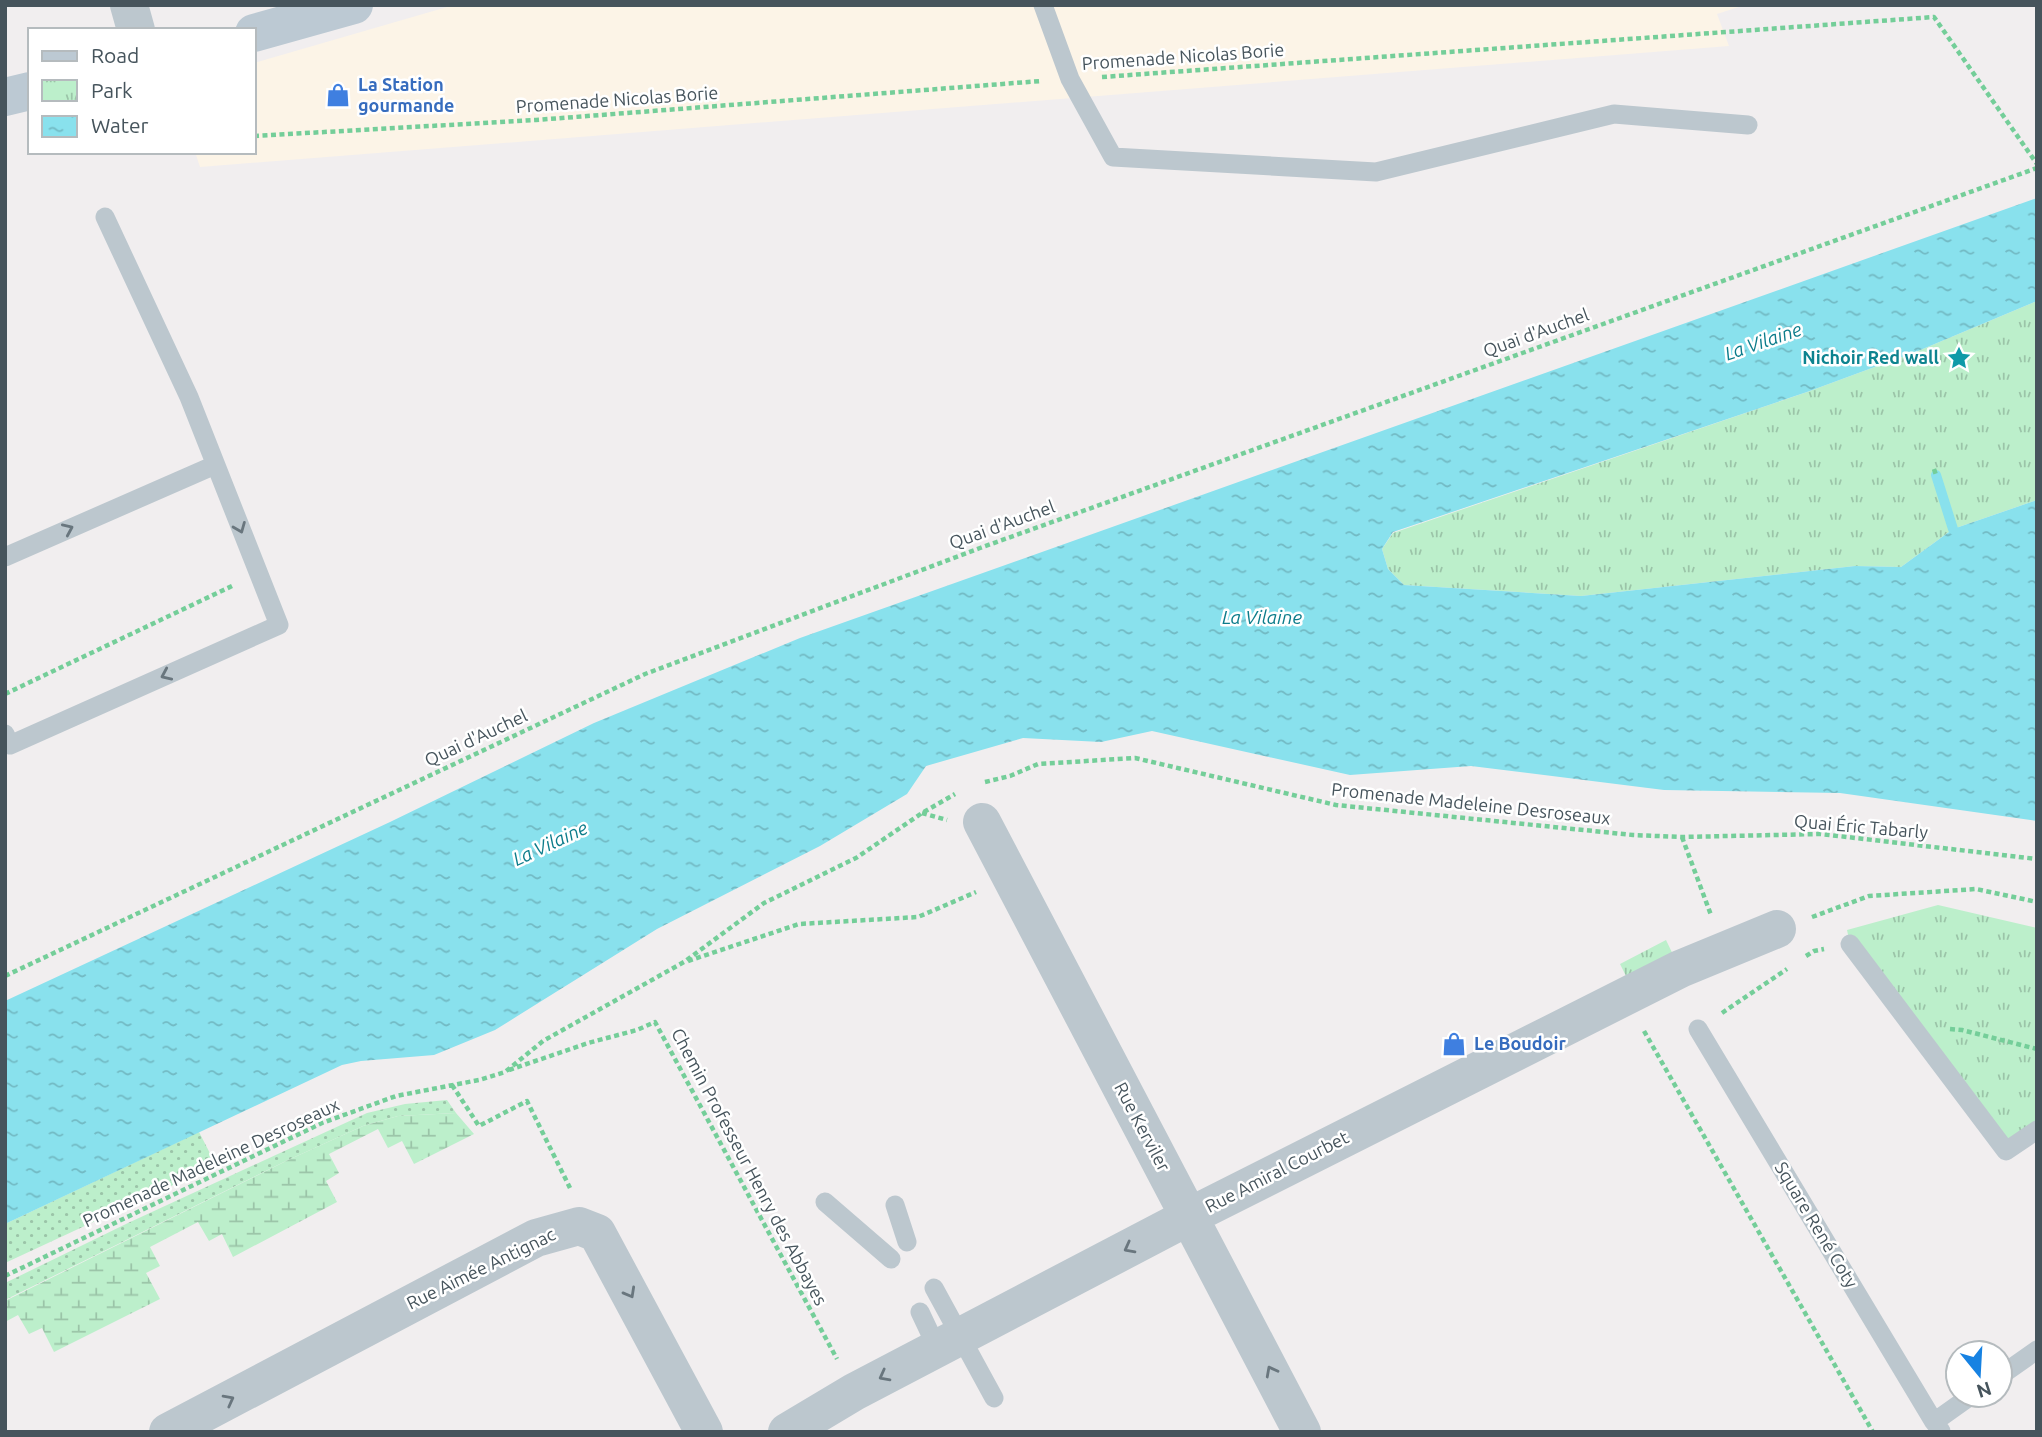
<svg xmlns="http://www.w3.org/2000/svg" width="2042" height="1437" font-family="Ubuntu,sans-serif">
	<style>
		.commercial { fill: #fcf4e7 }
		.grass { fill: url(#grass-dots) }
		.wetland { fill: url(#wetland-marsh) }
		.park { fill: url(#park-tufts) }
		.water { fill: url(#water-ripples) }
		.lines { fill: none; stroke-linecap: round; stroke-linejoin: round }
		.stream { stroke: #89e1ed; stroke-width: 10 }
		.path { stroke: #74ce99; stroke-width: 4.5; stroke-dasharray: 5 3.5; stroke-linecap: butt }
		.lane { stroke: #bcc7ce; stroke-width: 19 }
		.street { stroke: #bcc7ce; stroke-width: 38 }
		.secondary { stroke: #bcc9d3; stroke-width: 38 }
		.oneway { stroke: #69767e }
		.labels { text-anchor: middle; stroke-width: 5; stroke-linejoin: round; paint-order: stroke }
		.street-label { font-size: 18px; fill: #46545c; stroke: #fff }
		.shop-label { font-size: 18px; font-weight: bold; fill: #366cbe; stroke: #fff; text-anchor: start }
		.culture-label { font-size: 18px; font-weight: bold; fill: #0d838f; stroke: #fff; text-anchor: end }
		.water-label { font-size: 19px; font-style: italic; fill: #0c7c8b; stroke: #fff }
	</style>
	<defs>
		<pattern id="grass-dots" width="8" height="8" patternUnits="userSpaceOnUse" patternTransform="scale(1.75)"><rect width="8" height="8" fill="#bcefcb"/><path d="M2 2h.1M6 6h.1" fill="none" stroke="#9bc4a8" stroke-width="1.8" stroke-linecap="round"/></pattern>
		<pattern id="wetland-marsh" width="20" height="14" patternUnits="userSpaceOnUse" patternTransform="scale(1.75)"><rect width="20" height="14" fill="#bcefcb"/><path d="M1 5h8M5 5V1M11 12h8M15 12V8" fill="none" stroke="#9bc4a8"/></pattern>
		<pattern id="park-tufts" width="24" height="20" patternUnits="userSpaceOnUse" patternTransform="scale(1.75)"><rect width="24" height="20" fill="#bcefcb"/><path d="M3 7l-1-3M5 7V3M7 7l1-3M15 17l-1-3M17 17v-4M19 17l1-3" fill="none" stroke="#9bc4a8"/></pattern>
		<pattern id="water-ripples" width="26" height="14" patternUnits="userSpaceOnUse" patternTransform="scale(1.75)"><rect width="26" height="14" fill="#89e1ed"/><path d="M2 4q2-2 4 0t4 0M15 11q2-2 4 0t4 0" fill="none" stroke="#72b9c3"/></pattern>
	</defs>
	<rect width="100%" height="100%" fill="#f1eeef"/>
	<path class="commercial" d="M454,5H1745L1717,14L1729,46L200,167L195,152H254V63Z"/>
	<path class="grass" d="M447,1100L456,1113L398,1116L363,1126L286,1161L5,1300V1283L128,1223L367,1113L405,1104Z
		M199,1132L216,1165L5,1263V1224Z"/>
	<path class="wetland" d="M456,1113L474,1134L414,1164L402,1141L388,1148L378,1129L329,1154L339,1173L326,1181L337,1202L233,1257L222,1234L209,1241L198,1222L150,1247L160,1266L146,1273L160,1299L54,1352L42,1328L29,1334L18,1315L5,1322V1301L286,1161L363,1126L398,1116Z"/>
	<path class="park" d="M2037,301V500L1953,529L1901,567L1855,566L1581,596L1404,585L1388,569L1382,549L1393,533L1807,392L1918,351Z
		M1938,905L2037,928V1130L2006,1151L1850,944L1847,930Z
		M1666,940L1680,969L1634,992L1620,964Z"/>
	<path class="water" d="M2037,198V301L1918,351L1807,392L1393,532L1382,549L1388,569L1404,585L1581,596L1855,566L1901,567L1953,529L2037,500V821L1840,793L1664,790L1471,766L1350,775L1152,731L1101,742L1023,738L926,766L907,794L820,846L657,929L495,1030L434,1055L361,1061L342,1065L5,1224V1001L390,822L594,723L800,638Z"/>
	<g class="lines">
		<path class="stream" d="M1936,475L1953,529"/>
		<path class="path" d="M1102,77L1934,17L2037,164
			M254,136L536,120L1041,81
			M1934,469L1936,475
			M5,694L232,586
			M985,782L1010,776L1038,764L1135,758L1336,805L1633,835L1682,837L1821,834L2037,859
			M922,813L947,820
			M1682,837L1711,915
			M1812,917L1869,896L1976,889L2037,902
			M1806,956L1814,951L1824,949
			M688,961L799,924L918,917L976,892
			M5,976L645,674L980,548L2037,168
			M1722,1013L1787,969
			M1950,1029L1962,1030L2037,1049
			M1644,1031L1873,1432
			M509,1070L588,1043L637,1030L655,1022L837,1359
			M452,1085L479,1126L527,1101L570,1188
			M5,1276L322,1123L396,1096L479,1080L505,1072L543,1041L684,962L764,903L856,858L922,813L955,794"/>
		<path class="lane" d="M1043,5L1070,79L1113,157L1376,172L1614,114L1748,125
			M5,557L215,465
			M5,734L10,745L279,625L189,397L105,217
			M1850,944L2006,1151L2037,1130
			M1698,1029L1934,1422
			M825,1202L891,1259
			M895,1205L907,1242
			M934,1288L994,1398
			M920,1312L937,1348
			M2000,1376L2037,1350
			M1941,1431L1934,1422L1972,1395"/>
		<path class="street" d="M129,5L136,30
			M982,822L1302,1432
			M168,1432L536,1238L579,1226L597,1233L704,1432
			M787,1432L854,1392L1190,1216L1680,969L1777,929"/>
		<path class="secondary" d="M254,33L354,5
			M5,97L30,91"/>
	</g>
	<defs><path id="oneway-chevron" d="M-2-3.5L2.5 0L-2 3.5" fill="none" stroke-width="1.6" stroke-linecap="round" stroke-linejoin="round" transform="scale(1.75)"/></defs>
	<g class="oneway">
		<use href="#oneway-chevron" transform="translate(240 528) rotate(68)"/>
		<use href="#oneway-chevron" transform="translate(68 529) rotate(-24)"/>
		<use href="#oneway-chevron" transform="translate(166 675) rotate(156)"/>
		<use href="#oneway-chevron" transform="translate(1129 1248) rotate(152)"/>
		<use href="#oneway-chevron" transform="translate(630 1293) rotate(61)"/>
		<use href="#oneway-chevron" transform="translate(1271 1371) rotate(-118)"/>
		<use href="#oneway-chevron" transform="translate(884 1376) rotate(152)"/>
		<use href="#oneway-chevron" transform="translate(229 1400) rotate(-28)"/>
	</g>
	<defs>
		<g id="shop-bare" transform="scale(1.89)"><path d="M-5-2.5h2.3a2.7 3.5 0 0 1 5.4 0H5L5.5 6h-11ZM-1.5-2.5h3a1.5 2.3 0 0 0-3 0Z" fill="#3f7fe0" stroke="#fff" stroke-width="2.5" paint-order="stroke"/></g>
		<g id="sight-bare" transform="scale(1.89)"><path d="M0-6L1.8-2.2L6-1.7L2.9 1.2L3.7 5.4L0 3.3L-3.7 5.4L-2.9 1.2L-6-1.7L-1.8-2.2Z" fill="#0f9aa8" stroke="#fff" stroke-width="2.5" paint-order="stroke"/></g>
	</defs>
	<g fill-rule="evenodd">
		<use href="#shop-bare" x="338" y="95"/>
		<use href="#sight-bare" x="1959" y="358"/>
		<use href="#shop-bare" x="1454" y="1044"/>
	</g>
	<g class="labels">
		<g class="street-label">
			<text transform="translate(1183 57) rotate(-4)" y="6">Promenade Nicolas Borie</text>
			<text transform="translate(617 100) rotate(-4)" y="6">Promenade Nicolas Borie</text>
			<text transform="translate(1536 333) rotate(-20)" y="6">Quai d'Auchel</text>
			<text transform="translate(1002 525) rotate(-20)" y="6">Quai d'Auchel</text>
			<text transform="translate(476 738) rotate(-25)" y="6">Quai d'Auchel</text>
			<text transform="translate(1471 804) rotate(6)" y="6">Promenade Madeleine Desroseaux</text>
			<text transform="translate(1861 827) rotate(5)" y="6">Quai Éric Tabarly</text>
			<text transform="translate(1142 1127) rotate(62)" y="6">Rue Kerviler</text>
			<text transform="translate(211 1163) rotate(-25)" y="6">Promenade Madeleine Desroseaux</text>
			<text transform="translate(749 1167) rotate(62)" y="6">Chemin Professeur Henry des Abbayes</text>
			<text transform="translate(1277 1172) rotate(-27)" y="6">Rue Amiral Courbet</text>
			<text transform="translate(1816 1225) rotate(59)" y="6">Square René Coty</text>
			<text transform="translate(481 1269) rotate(-26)" y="6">Rue Aimée Antignac</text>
		</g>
		<g class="shop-label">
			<text x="358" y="91">La Station<tspan x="358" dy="21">gourmande</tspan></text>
			<text x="1474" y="1050">Le Boudoir</text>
		</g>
		<g class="culture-label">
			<text x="1939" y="364">Nichoir Red wall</text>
		</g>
		<g class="water-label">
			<text transform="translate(1763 341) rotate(-19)" y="7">La Vilaine</text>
			<text x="1262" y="624">La Vilaine</text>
			<text transform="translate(550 843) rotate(-25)" y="7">La Vilaine</text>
		</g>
	</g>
	<rect width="2042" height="1437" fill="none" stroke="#46545c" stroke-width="14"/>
	<rect x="28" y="28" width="228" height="126" fill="#ffffff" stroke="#b5bbbe" stroke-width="2"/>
	<rect x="42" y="51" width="35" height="10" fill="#bcc9d3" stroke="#b5bbbe" stroke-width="2"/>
	<text x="91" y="63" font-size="21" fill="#46545c">Road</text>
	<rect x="42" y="80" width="35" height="21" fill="url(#park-tufts)" stroke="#b5bbbe" stroke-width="2"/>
	<text x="91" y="98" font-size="21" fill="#46545c">Park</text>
	<rect x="42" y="116" width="35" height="21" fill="url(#water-ripples)" stroke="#b5bbbe" stroke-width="2"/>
	<text x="91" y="133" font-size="21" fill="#46545c">Water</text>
	<g transform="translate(1979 1374) rotate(162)"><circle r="33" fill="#ffffff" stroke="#b5bbbe" stroke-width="2"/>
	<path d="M0-5L12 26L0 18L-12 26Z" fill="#1782e2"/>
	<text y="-10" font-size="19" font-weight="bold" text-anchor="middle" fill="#46545c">N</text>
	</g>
</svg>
